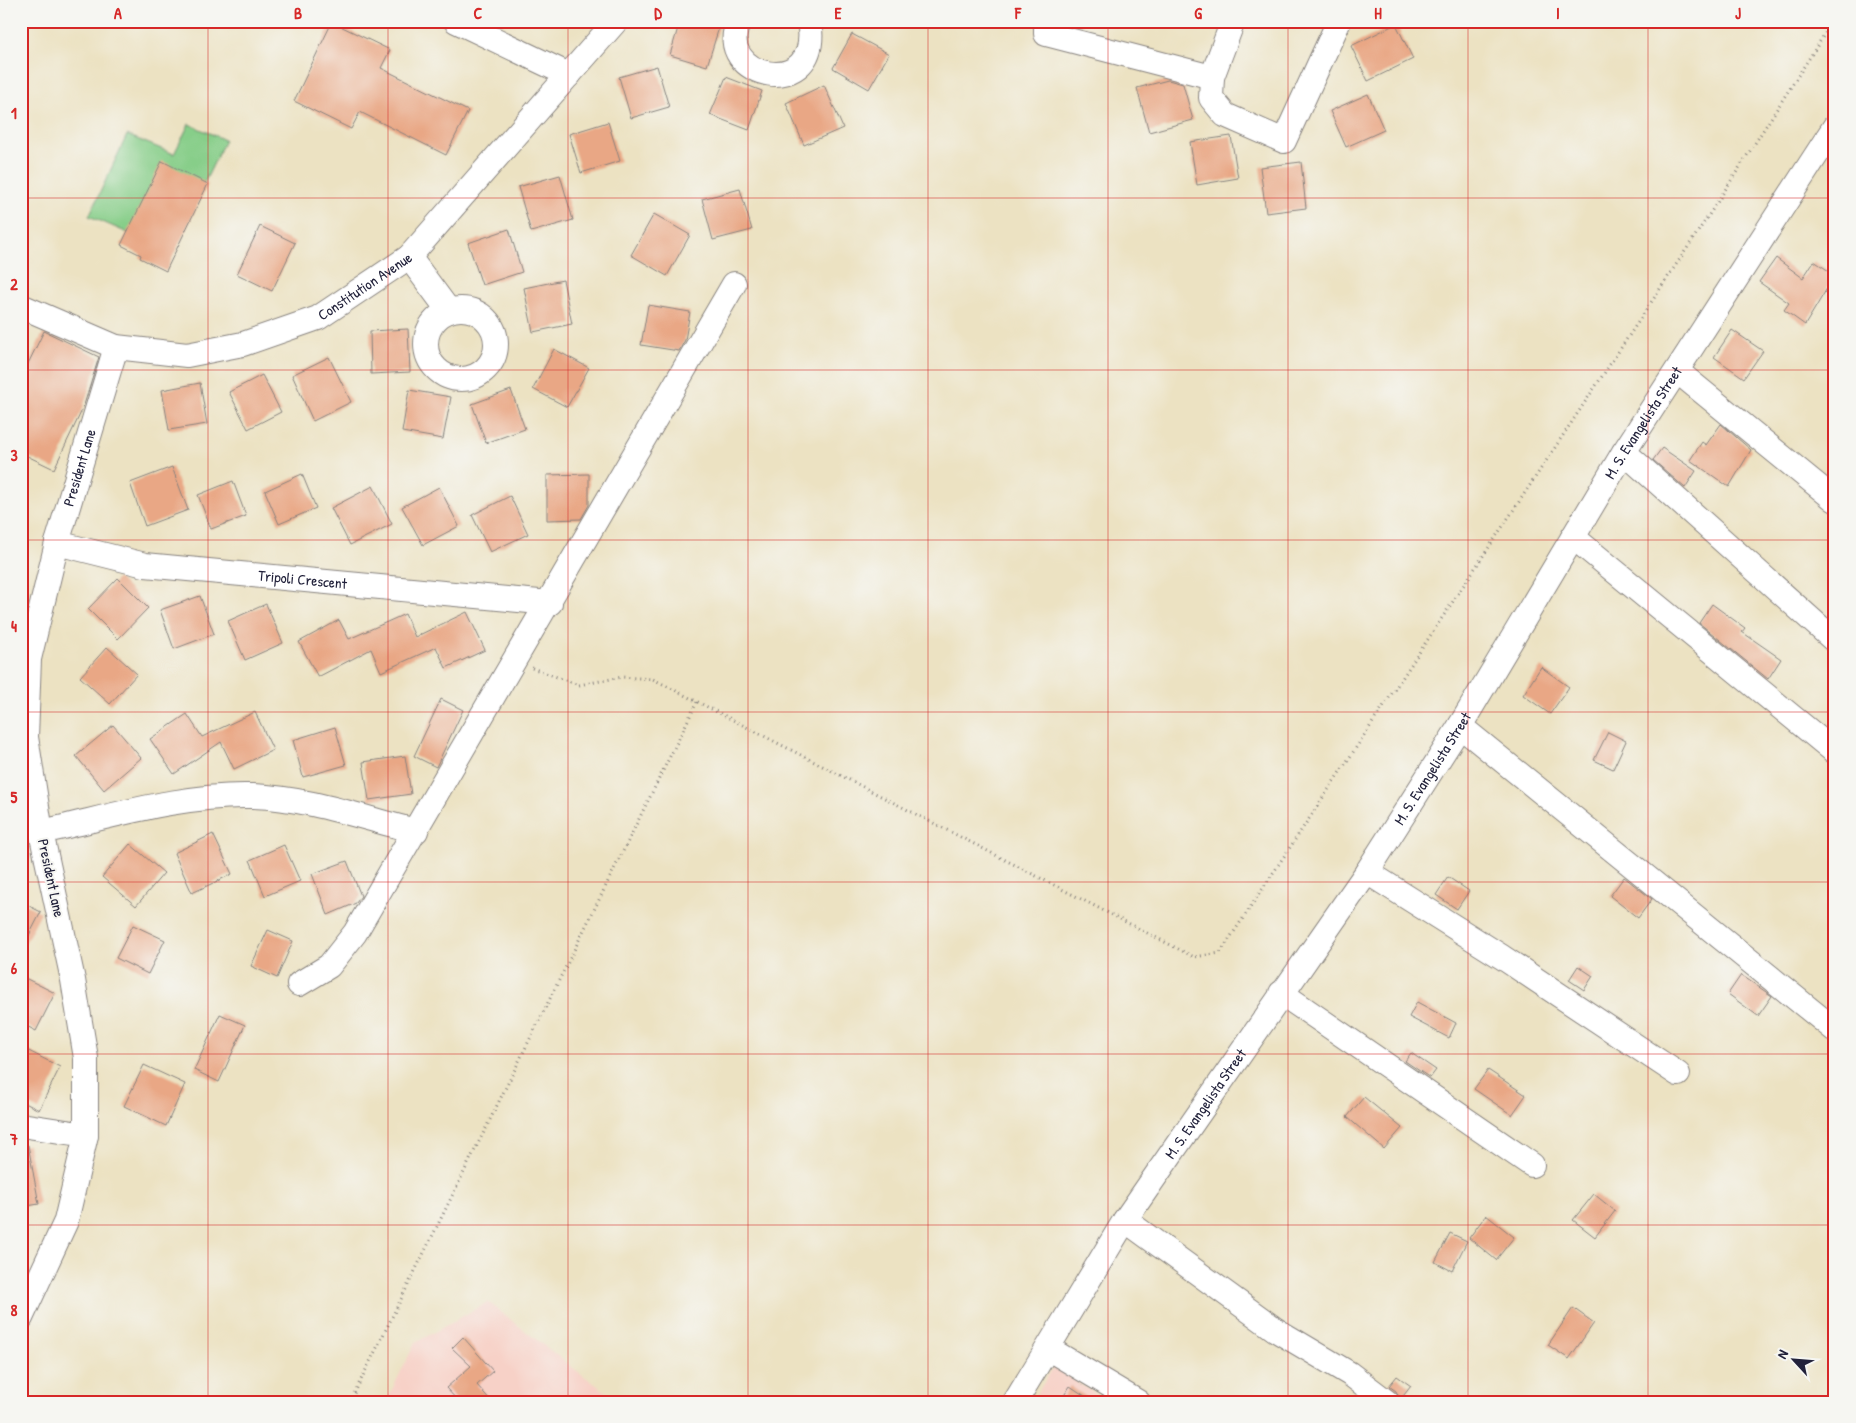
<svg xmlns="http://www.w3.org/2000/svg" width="1856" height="1423" font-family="'Patrick Hand',sans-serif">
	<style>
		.built { fill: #f7d1c7 }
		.green { fill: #87ce89; stroke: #547862 }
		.building { fill: #e9a785 }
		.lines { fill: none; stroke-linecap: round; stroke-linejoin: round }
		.minor-casing { stroke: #87827e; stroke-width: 26 }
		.path { stroke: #87827e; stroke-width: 3; stroke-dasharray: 1 4; stroke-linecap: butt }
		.minor { stroke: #fff; stroke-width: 24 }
		.grid { fill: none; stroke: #d62828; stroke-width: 1; stroke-opacity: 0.55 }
		.labels { text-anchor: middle; stroke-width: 4; stroke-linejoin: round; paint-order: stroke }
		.street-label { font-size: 15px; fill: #22223b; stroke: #f6f6f2 }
		.neatline { fill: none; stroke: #d62828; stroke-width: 2 }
		.grid-label { font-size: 16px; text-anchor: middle; font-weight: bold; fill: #d62828 }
	</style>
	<rect width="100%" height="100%" fill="#f6f6f2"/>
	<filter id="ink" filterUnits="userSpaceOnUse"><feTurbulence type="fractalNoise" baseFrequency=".02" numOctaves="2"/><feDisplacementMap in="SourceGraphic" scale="10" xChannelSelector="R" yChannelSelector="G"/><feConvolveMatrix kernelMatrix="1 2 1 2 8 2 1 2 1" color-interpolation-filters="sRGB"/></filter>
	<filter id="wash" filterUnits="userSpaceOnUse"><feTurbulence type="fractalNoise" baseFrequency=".0096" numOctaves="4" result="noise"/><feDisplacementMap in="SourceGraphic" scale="20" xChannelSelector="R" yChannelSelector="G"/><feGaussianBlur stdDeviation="1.12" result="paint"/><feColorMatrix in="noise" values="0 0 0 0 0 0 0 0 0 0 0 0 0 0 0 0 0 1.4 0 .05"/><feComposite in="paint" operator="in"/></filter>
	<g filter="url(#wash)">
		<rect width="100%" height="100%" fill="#ece2c2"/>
		<path class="built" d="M488,1302L573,1368L620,1402H386L415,1343Z
			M1054,1366L1108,1402H1032Z"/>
		<path class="green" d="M189,124L225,140L171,252L89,216L127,135L174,154Z"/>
		<g id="blocks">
			<path class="building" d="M680,21H721L707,66L670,55Z
				M332,22L390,50L381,68L468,111L446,155L360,112L351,129L294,101Z
				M1396,24L1413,59L1368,81L1351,46Z
				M852,34L889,54L869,89L833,68Z
				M657,66L669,107L631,118L619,77Z
				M726,77L762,91L749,130L710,115Z
				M1168,80L1183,84L1193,120L1149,132L1137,88Z
				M824,85L843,128L804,145L786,103Z
				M1368,94L1384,130L1346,147L1330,111Z
				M608,122L620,161L581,173L569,134Z
				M1231,136L1238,178L1197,185L1190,142Z
				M162,161L208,184L166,271L140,258L141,255L121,245Z
				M1301,162L1306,208L1266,213L1260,167Z
				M560,175L573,220L531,232L518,187Z
				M740,189L752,230L713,240L702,199Z
				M654,214L690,235L667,276L631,255Z
				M260,226L295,243L272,291L237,274Z
				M509,229L522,272L482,285L468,243Z
				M1776,258L1803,278L1814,261L1835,275L1805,325L1784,310L1789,303L1759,282Z
				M563,280L572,324L533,332L524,288Z
				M648,305L690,312L685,340L679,351L641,345Z
				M408,329L410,372L371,374L370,331Z
				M1732,330L1763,351L1744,378L1714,357Z
				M44,331L99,357L83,408L54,469L21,453V378Z
				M554,349L589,368L567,407L533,389Z
				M329,357L351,402L313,421L292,375Z
				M262,375L281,412L248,429L229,392Z
				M200,383L207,424L169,430L162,390Z
				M409,390L451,397L443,439L402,432Z
				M511,390L525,429L486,443L472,404Z
				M1721,424L1751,450L1729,487L1690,460L1702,442L1706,445Z
				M1662,448L1696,471L1685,488L1653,460Z
				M172,467L188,510L145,526L130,483Z
				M302,474L316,508L279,524L265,491Z
				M589,474V505L581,519L547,520V475Z
				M233,481L246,516L211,529L198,495Z
				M373,486L392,524L350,545L331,508Z
				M439,487L459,526L423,545L402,507Z
				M510,496L528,534L490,552L472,515Z
				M118,578L148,608L118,639L88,609Z
				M200,596L214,634L174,649L160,610Z
				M266,604L283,643L245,660L228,621Z
				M1712,604L1745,628L1742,632L1781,659L1768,679L1699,623Z
				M467,612L485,650L446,668L436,647L381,672L371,649L318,677L299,642L339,620L349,639L405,614L415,637Z
				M107,647L137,674L110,704L80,677Z
				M1541,667L1569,687L1550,714L1523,695Z
				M441,699L463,710L436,767L414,756Z
				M255,712L273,750L234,769L221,742L174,774L150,739L187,714L202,737Z
				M113,725L141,758L104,790L76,756Z
				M335,727L346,765L303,777L293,740Z
				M1608,732L1626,741L1613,769L1594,760Z
				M405,756L411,794L369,800L363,762Z
				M213,834L232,874L192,893L174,853Z
				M130,844L164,873L136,906L102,877Z
				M284,845L300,881L265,896L250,860Z
				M347,861L361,896L356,903L328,915L312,874Z
				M1448,877L1469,891L1457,909L1436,895Z
				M1624,877L1652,899L1638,918L1610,896Z
				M21,902L41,912L21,951Z
				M133,925L165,940L148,974L116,958Z
				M268,930L293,941L277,978L251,966Z
				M1578,966L1593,976L1584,990L1569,980Z
				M1741,975L1772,996L1758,1016L1728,994Z
				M21,976L55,993L36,1031L21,1023Z
				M1417,1002L1456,1023L1449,1038L1409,1017Z
				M220,1014L245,1025L219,1082L194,1070Z
				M21,1047L60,1067L39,1110L21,1101Z
				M1411,1053L1436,1070L1430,1078L1405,1061Z
				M144,1065L185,1084L166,1126L124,1106Z
				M1488,1070L1526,1095L1512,1115L1474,1089Z
				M1364,1097L1402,1128L1384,1149L1347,1117Z
				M28,1145L39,1204L21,1207V1146Z
				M1594,1194L1615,1211L1595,1237L1573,1220Z
				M1486,1215L1514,1237L1496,1260L1469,1238Z
				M1450,1233L1467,1241L1452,1271L1435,1262Z
				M1573,1308L1594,1323L1569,1359L1548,1345Z
				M463,1337L493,1371L477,1385L492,1402H459L446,1388L471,1366L452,1348Z
				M1397,1376L1411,1386L1400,1400L1396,1391L1389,1386Z
				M1070,1386L1094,1402H1060Z"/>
		</g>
	</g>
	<g filter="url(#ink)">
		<use href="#blocks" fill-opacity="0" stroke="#87827e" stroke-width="1"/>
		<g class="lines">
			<g class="minor-casing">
				<g id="minor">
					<path d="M456,21L569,75"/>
					<path d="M739,21C711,78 824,104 809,21"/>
					<path d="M1046,21V34L1212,77"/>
					<path d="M1233,21L1212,77L1211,98L1225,115L1284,141L1339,21"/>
					<path d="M409,257L449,311"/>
					<path id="s1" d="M21,306L116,347L187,355L243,344L318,318L409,257L616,21"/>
					<circle cx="461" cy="344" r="35"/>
					<path d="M1677,371L1835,500"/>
					<path d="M1624,452L1835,641"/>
					<path d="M1573,537L1835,752"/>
					<path id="s2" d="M57,543L145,565L550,603"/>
					<path d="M1460,726L1835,1030"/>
					<path d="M41,832C110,817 181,794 253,796C308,798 363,818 416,831"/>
					<path d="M1367,872L1502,957L1678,1074"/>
					<path d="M299,984L329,966L355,933L734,284"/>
					<path d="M1281,993L1532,1165"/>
					<path d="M21,1125L86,1135"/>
					<path d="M1125,1220L1276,1330L1350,1374L1387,1402"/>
					<path id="s3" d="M21,1318L66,1221L86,1135V1058L73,980L41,832L26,737L29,659L57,543L116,347"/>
					<path d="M1049,1349L1138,1402"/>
					<path id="s4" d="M1015,1402L1125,1220L1367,872L1460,726L1624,452L1835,126"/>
				</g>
			</g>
			<path class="path" d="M532,668L579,685L622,677L653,679L1194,957L1220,953L1711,212L1833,21
				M350,1402L697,702"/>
			<use href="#minor" class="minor"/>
		</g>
	</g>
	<path class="grid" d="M208,21V1402M388,21V1402M568,21V1402M748,21V1402M928,21V1402M1108,21V1402M1288,21V1402M1468,21V1402M1648,21V1402M21,198H1835M21,370H1835M21,540H1835M21,712H1835M21,882H1835M21,1054H1835M21,1225H1835"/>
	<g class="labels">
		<g class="street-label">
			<text dy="5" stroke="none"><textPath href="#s1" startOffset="368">Constitution Avenue</textPath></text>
			<text dy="5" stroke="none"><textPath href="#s4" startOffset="1164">M. S. Evangelista Street</textPath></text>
			<text dy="5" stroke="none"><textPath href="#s3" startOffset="875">President Lane</textPath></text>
			<text dy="5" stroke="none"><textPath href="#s2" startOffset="249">Tripoli Crescent</textPath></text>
			<text dy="5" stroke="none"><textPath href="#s4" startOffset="759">M. S. Evangelista Street</textPath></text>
			<text transform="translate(51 878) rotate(78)" y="5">President Lane</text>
			<text dy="5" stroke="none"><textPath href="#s4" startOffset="354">M. S. Evangelista Street</textPath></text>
		</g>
	</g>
	<rect width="1856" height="1423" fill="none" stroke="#f6f6f2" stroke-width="55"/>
	<g transform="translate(1794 1360) rotate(296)" stroke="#f6f6f2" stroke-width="4" paint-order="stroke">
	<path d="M0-4L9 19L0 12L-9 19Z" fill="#22223b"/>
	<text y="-8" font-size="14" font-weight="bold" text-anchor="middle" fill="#22223b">N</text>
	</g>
	<rect x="28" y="28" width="1800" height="1368" class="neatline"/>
	<g class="grid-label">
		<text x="118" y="19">A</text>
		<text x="298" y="19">B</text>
		<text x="478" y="19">C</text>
		<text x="658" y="19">D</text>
		<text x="838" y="19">E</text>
		<text x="1018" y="19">F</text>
		<text x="1198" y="19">G</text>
		<text x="1378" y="19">H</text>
		<text x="1558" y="19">I</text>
		<text x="1738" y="19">J</text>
		<text x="14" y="119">1</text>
		<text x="14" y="290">2</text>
		<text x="14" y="461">3</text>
		<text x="14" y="632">4</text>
		<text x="14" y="803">5</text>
		<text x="14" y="974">6</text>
		<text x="14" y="1145">7</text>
		<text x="14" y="1316">8</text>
	</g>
</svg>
